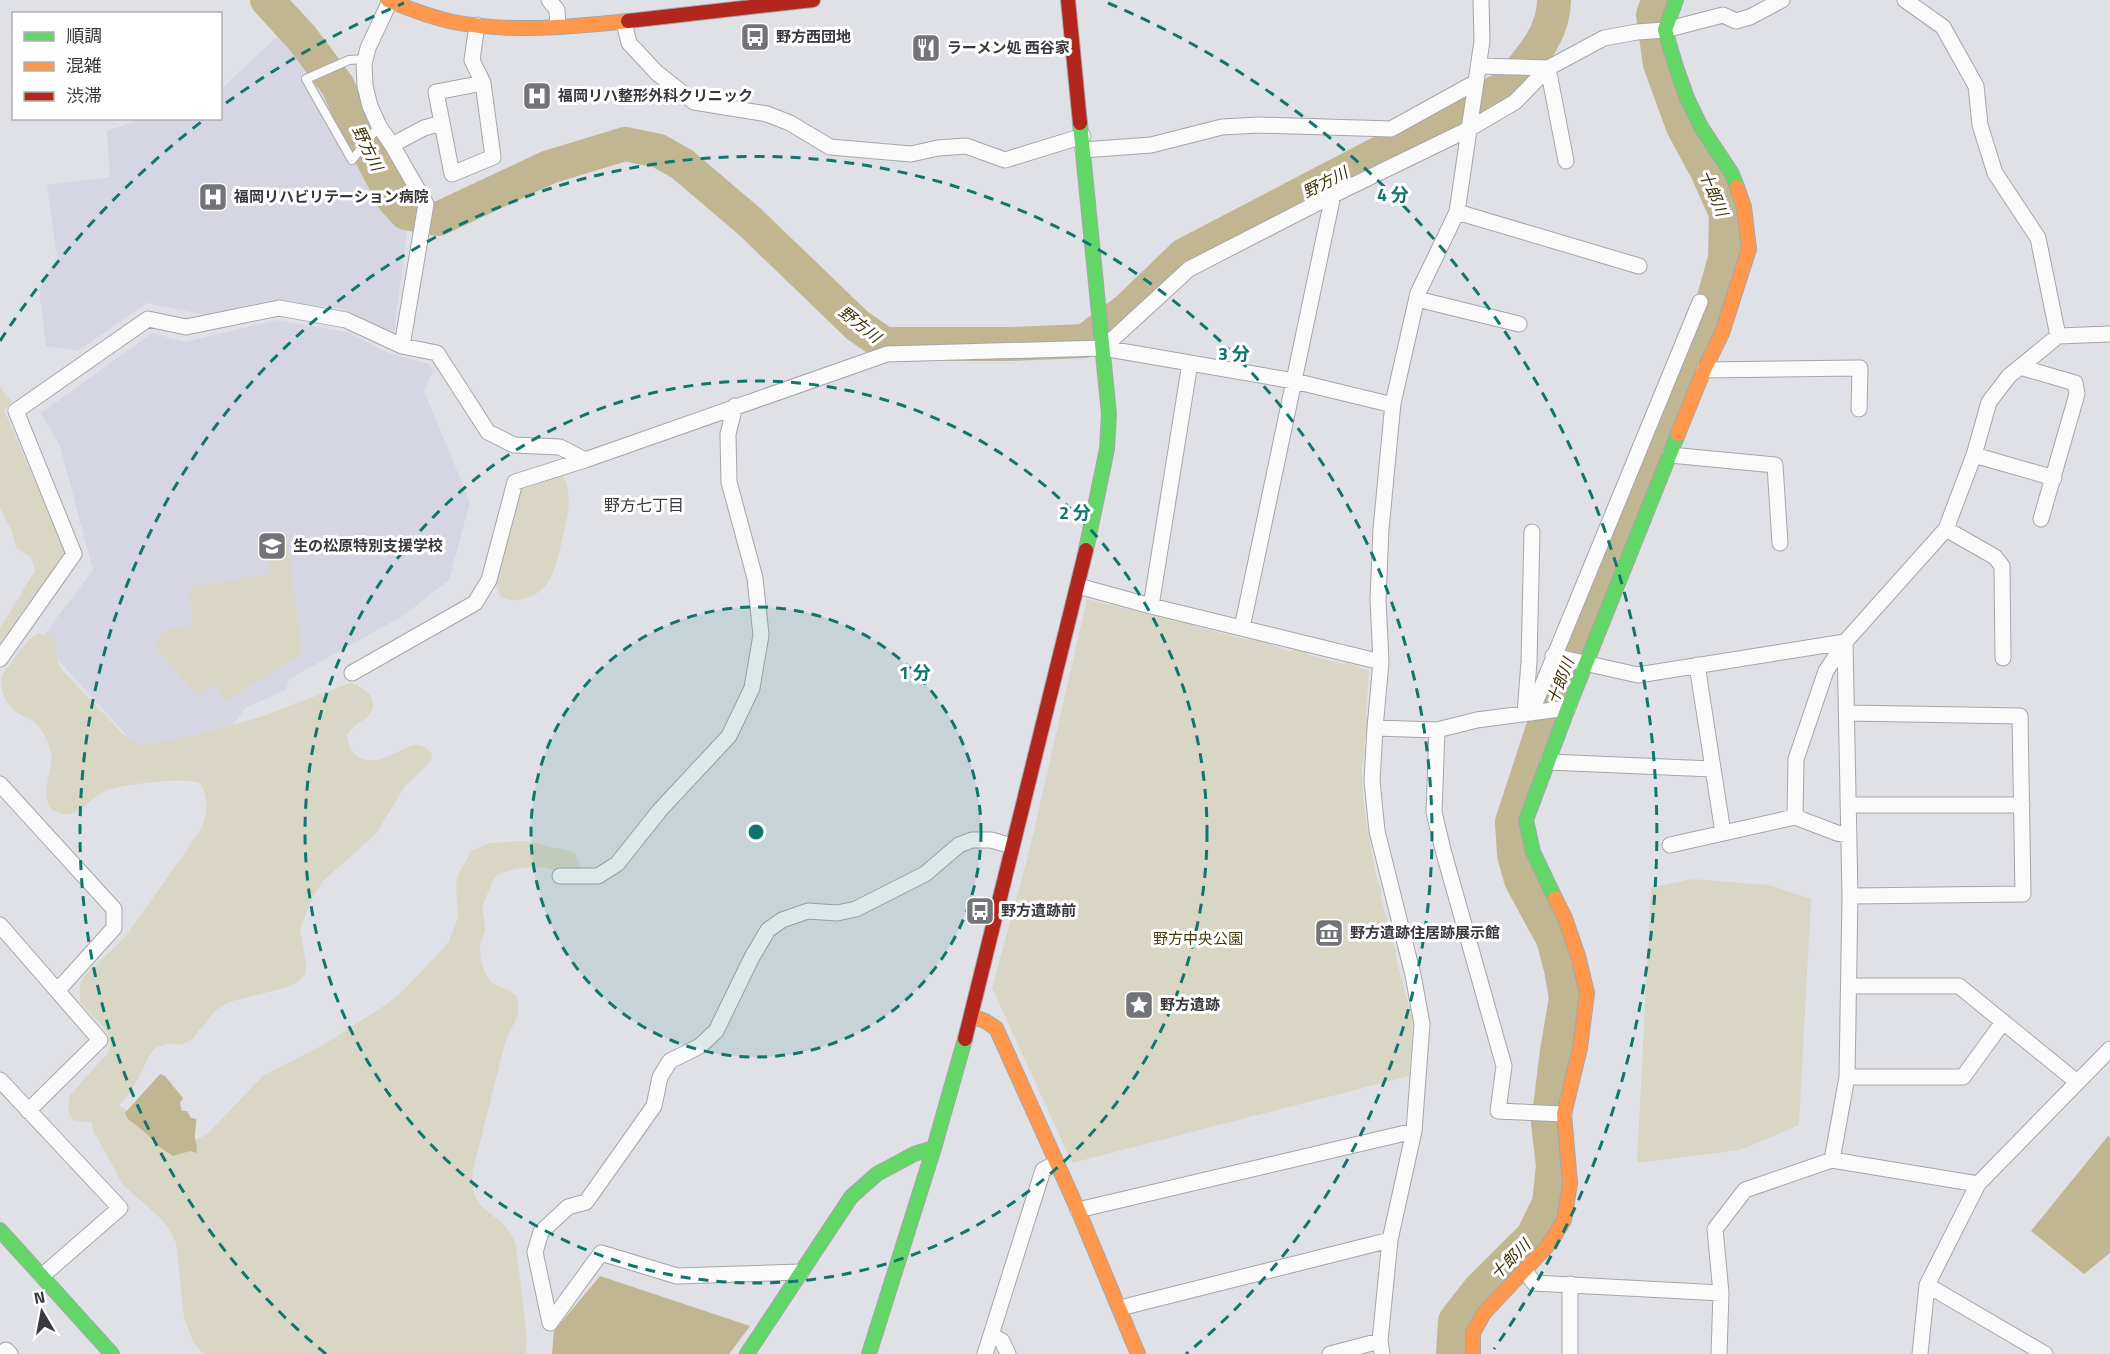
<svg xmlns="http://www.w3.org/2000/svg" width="2110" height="1354" font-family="'Titillium Web','Noto Sans JP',sans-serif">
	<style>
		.built { fill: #d5d6e2 }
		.green { fill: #dad6c6 }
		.water { fill: #c0b691 }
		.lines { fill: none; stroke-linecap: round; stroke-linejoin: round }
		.river { stroke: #c0b691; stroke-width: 34 }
		.lane-casing { stroke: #a6a6aa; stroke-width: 10 }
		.street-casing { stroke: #a6a6aa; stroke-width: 17 }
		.fast-casing { stroke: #a6a6aa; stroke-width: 16 }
		.slow-casing { stroke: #a6a6aa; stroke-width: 16 }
		.jam-casing { stroke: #a6a6aa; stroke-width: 16 }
		.lane { stroke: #fafafb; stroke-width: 8 }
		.street { stroke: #fafafb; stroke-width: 15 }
		.fast { stroke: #63d668; stroke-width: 14 }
		.slow { stroke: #ff974d; stroke-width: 14 }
		.jam { stroke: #b3261e; stroke-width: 14 }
		.ring { fill: none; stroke: #0f766e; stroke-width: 3; stroke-dasharray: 10 8 }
		.labels { text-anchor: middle; stroke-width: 6; stroke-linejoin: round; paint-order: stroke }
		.poi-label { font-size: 15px; font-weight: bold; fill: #39393d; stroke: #fff; text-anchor: start }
		.park-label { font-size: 15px; fill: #433809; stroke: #fff }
		.water-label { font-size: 16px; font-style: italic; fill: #3d3102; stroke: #fff }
		.neighbourhood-label { font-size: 16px; fill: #39393d; stroke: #fff }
		.centre { fill: #0f766e; stroke: #fff; stroke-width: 3 }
		.ring-label { font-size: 18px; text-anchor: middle; font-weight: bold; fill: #0f766e; stroke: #fff; stroke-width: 6; stroke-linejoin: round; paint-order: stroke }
	</style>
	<rect width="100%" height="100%" fill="#e0e1e6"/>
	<path class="built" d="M278,36L309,67L370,185L385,209L408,224L394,333L339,308L267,301L205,315L147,303L78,351L46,346L39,289L57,258L47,185L110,177L107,131L141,119L220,118L221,89Z
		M277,320L347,332L389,353L429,364L433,371L424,391L470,502L449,580L403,616L289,679L286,690L245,708L227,734L140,750L40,640L93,570L60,446L41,413L152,333L185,342Z"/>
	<path class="green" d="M0,387L12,402L4,410L65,550L56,570L0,647V628L35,571L31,557L16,548L12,532L0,508Z
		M561,472C575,494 567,517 562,540C556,565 552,592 524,599C515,601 510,601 501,597L495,583L521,484Z
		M286,532L302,654L224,702L215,684L197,695L156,648L162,631L193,625L189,587L270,574L266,535Z
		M1087,599L1178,622L1180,620L1191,622L1193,626L1245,639L1267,641L1273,646L1290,651L1297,649L1306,652L1309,655L1344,664L1346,662L1369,671L1366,715L1368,721L1364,743L1367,750C1353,766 1373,860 1378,883L1381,887V897L1393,946L1396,949L1395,954L1413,1022L1409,1076L1072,1163L992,988L1029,852Z
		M39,633L52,637C58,648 54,660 62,670L123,734L140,746L201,734L263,716L350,683C363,686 382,700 369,715C362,722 354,725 347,735C349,757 364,765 384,758C401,753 417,734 432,754L431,762L405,786L376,834L323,881L312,898L300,929L306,964L305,974L299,981L288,987L229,1002L216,1010L192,1039L181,1045L168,1044L157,1047L150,1054L137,1081L125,1099L119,1105L181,1145L198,1139L208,1133L264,1075L323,1045L381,1008L402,992L448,943L458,918L456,886L457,877L471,851L490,843L521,841L531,842L568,851L575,854L580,868C568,877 552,868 539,867C527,866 508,870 497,875L492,882L482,908L485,924V932L480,944L481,961L487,977L492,983L508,990L516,995C524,1018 510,1024 505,1044L473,1170C472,1178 472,1187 474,1194C483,1217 507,1216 516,1246L527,1338L526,1354H203L194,1343L184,1318L176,1243L168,1227L158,1216L123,1185L93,1130L91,1122L74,1121L68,1111L70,1095L108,1053C117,1031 93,1019 80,1002V984L84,976L126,936L200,831C208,813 210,801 200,783C182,777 124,784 105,791C91,796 78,818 62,814C33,808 54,769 51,753C49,743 42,727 33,721C30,719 25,717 21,715C8,708 0,694 1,678C2,673 8,668 11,663C19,651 26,640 39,633Z
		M1693,879L1769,885L1811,899L1799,1125L1740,1150L1637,1163L1651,887Z"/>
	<path class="water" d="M160,1074L165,1076L183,1098L180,1103L182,1111H187L191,1118L196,1119C197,1126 194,1132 195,1138C196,1144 198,1147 196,1153L190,1151L173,1156L158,1146L146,1133L128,1119L125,1113Z
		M2108,1136L2110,1138V1253L2084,1274L2031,1231Z
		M600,1276L750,1326L729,1354H552L554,1331Z"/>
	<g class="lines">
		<path class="river" d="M267,0L302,38L338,86L354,123L394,200L406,213L438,219L549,167L625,144L659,151L682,164L749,221L857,325L884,344H1009L1085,341L1127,310L1184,255L1508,86C1529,60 1554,35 1554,0
			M1453,1354L1455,1321L1479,1290L1533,1236L1549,1203L1553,1166L1548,1123L1557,1051L1566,998L1561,969L1553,939L1521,880L1514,855L1512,822L1555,691L1703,337L1725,258L1726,214L1707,171L1683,127L1660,64L1653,15L1658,0"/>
		<g class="lane-casing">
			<path id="lane" d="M365,59L349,60L306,79L352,160L379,126"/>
		</g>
		<g class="street-casing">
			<path id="street" d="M549,0L557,10L558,26
				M1905,0L1943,27L1976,86L1980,125L1995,173L2038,238L2058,336
				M390,1L368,48L364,64L365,86L370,106L379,126L392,145L426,204L402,346
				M624,22L629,43L657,73L694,102L767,114L790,123L830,147L911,154L938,148L966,146L1005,160L1083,136
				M477,25L472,60L483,83L493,157L452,174L436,92L483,83
				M1478,66L1548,68
				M1548,68L1566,161
				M392,145L424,128L442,123
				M1083,150L1151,145L1222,127L1259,125L1391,129L1476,82
				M1457,212L1639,266
				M1417,299L1519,324
				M1103,348L1189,269L1333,195L1469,129L1515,102L1548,68L1604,38L1637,32L1665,30L1723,15L1736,21L1750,17L1782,0
				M2020,367L2075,383L2077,394L2041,519
				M1704,370L1860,368L1859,409
				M1670,455L1775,465L1780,543
				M1974,455L2054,478
				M1946,529L1995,557L2002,566L2003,658
				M1078,586L1151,606L1381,662
				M1151,606L1190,363
				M1242,628L1333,195
				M1553,656L1638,675L1845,642
				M0,659L74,554L16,411L148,319L186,327L279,308L346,320L402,346L437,353L488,432L514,445L560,447L585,460
				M1697,665L1723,833
				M352,673L475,603L489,580L515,482L585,460L887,354L1103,348L1294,381L1393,405
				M1531,713L1700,302
				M1848,713L2020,716L2023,894L1850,896
				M1525,714L1529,662L1532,532
				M1375,728L1437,730L1477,720L1568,708
				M1437,730L1434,812L1443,850L1504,1066L1498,1111L1564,1114
				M1548,762L1712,769
				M0,784L114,909V928L58,990
				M1849,805H2022
				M1795,817L1796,759L1826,671L1845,642L1946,529L1974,455L1989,402L2009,376L2058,336L2110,334
				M1670,845L1795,817L1837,833L1849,835
				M560,876H598L617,864L660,810L729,736L752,688L761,635L755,578L729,482L728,434L735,406
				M0,925L100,1040L28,1111
				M1849,986H1959L2077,1082
				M1847,1077H1963L2003,1022
				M0,1080L120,1208L42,1276
				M1832,1160L1847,1077L1850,896L1845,642
				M1078,1210L1414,1131
				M1525,1271L1534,1283L1721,1293
				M801,1272L677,1276L601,1253L550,1323L535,1252L541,1232L568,1207L586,1202L654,1106L660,1077L670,1061L700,1046L716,1031L752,957L768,930L782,920L808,911L837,913L856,909L925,874L959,845L972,840H991L1012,846
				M1927,1285L2045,1354
				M1120,1308L1390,1240
				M991,1335L1002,1341L1008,1354
				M1,1354L6,1350L10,1354
				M985,1354L1043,1170L1056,1163
				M1330,1354L1380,1341
				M1382,1354L1380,1341L1390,1240L1414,1131L1422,1024L1413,975L1377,831L1372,781L1375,728L1381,662L1378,599L1381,529L1393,403L1418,293L1457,212L1482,41L1481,0
				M1570,1354V1284
				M1719,1354L1721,1293L1715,1229L1745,1190L1832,1160L1978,1184
				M1920,1354L1927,1285L1978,1184L2110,1049"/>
		</g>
		<g class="fast-casing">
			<path id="fast" d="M1676,0L1665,30L1676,67L1687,98L1701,127L1732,174L1737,187
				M1080,123L1109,414L1107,449L1086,550
				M1555,898L1533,852L1526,820L1568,708L1678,434
				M0,1230L112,1354
				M747,1354L851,1197L877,1174L914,1154L934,1148
				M869,1354L934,1148L965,1039"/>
		</g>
		<g class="slow-casing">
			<path id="slow" d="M388,0C409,9 431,17 453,22C511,33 570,27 628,21
				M1678,434L1704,370L1722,333L1749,249L1744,207L1737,187
				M971,1016L985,1021L996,1028L1078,1210L1138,1354
				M1473,1354V1333L1484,1313L1550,1243L1564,1220L1570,1183L1564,1114L1580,1048L1587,993L1578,956L1565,918L1555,898"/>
		</g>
		<g class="jam-casing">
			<path id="jam" d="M1068,0L1080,123
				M628,21L813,0
				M965,1039L1086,550"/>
		</g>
		<use href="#lane" class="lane"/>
		<use href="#street" class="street"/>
		<use href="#fast" class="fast"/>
		<use href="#slow" class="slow"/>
		<use href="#jam" class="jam"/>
	</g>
	<circle cx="756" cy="832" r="225" fill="#0f766e" fill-opacity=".12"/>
	<g class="ring">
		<circle cx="756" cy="832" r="225"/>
		<circle cx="756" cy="832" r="451"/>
		<path d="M326 1354A676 676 0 1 1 1186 1354"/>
		<path d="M0 341A901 901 0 0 1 201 122M226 103A901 901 0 0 1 404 3M1108 3A901 901 0 0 1 1494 1349"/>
	</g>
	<defs>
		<g id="bus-square" transform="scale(1.5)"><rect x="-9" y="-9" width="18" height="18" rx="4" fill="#737478" stroke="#fff"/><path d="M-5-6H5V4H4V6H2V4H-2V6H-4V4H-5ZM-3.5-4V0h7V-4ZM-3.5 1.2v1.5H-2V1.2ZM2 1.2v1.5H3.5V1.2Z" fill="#fff"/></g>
		<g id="restaurant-square" transform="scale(1.5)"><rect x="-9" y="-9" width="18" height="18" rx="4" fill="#737478" stroke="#fff"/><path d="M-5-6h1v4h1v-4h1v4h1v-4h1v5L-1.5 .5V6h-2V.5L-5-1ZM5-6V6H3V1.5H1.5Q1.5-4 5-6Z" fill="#fff"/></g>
		<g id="hospital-square" transform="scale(1.5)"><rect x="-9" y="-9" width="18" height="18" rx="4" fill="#737478" stroke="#fff"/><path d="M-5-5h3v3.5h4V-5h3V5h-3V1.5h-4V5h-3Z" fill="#fff"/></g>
		<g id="school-square" transform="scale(1.5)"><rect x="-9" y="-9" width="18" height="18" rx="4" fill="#737478" stroke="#fff"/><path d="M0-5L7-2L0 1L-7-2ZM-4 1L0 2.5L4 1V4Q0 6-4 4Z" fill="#fff"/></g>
		<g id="museum-square" transform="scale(1.5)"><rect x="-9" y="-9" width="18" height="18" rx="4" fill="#737478" stroke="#fff"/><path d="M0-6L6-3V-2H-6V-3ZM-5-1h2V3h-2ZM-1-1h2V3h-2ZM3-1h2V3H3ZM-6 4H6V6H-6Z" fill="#fff"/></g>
		<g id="sight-square" transform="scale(1.5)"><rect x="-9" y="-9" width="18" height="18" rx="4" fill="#737478" stroke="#fff"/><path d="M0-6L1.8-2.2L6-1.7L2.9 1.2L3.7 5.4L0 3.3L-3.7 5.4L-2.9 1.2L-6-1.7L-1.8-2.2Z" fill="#fff"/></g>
	</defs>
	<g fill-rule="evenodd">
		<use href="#bus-square" x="755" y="37"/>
		<use href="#restaurant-square" x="926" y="48"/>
		<use href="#hospital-square" x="537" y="96"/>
		<use href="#hospital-square" x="213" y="197"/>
		<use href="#school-square" x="272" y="546"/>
		<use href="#bus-square" x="980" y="911"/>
		<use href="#museum-square" x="1329" y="933"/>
		<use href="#sight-square" x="1139" y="1005"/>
	</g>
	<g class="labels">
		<g class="poi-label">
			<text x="776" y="42">野方西団地</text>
			<text x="947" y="53">ラーメン処 西谷家</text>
			<text x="558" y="101">福岡リハ整形外科クリニック</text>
			<text x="234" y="202">福岡リハビリテーション病院</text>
			<text x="293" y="551">生の松原特別支援学校</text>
			<text x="1001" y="916">野方遺跡前</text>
			<text x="1350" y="938">野方遺跡住居跡展示館</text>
			<text x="1160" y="1010">野方遺跡</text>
		</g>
		<g class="park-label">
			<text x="1198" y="944">野方中央公園</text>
		</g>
		<g class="water-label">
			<text transform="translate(368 148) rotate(64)" y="6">野方川</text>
			<text transform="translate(1325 182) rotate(-27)" y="6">野方川</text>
			<text transform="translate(1714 193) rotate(67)" y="6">十郎川</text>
			<text transform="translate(860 324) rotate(38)" y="6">野方川</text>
			<text transform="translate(1560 681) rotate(-69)" y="6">十郎川</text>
			<text transform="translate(1510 1259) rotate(-45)" y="6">十郎川</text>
		</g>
		<g class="neighbourhood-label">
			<text x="644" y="511">野方七丁目</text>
		</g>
	</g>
	<circle cx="756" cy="832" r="9" class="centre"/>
	<g class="ring-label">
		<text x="1393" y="201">4 分</text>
		<text x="1234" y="360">3 分</text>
		<text x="1075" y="519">2 分</text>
		<text x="915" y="679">1 分</text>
	</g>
	<rect x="12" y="12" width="210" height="108" fill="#ffffff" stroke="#b0b0b1" stroke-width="1.5"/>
	<rect x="24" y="32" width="30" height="9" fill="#63d668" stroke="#b0b0b1" stroke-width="1.5"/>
	<text x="66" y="42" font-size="18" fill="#39393d">順調</text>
	<rect x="24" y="62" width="30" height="9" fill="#ff974d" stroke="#b0b0b1" stroke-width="1.5"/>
	<text x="66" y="72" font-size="18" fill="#39393d">混雑</text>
	<rect x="24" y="92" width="30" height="9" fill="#b3261e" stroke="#b0b0b1" stroke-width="1.5"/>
	<text x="66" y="102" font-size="18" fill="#39393d">渋滞</text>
	<g transform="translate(42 1312) rotate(350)" stroke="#ffffff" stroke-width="4.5" paint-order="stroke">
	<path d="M0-4.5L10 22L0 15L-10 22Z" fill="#39393d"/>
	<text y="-9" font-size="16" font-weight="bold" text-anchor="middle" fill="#39393d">N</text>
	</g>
</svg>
